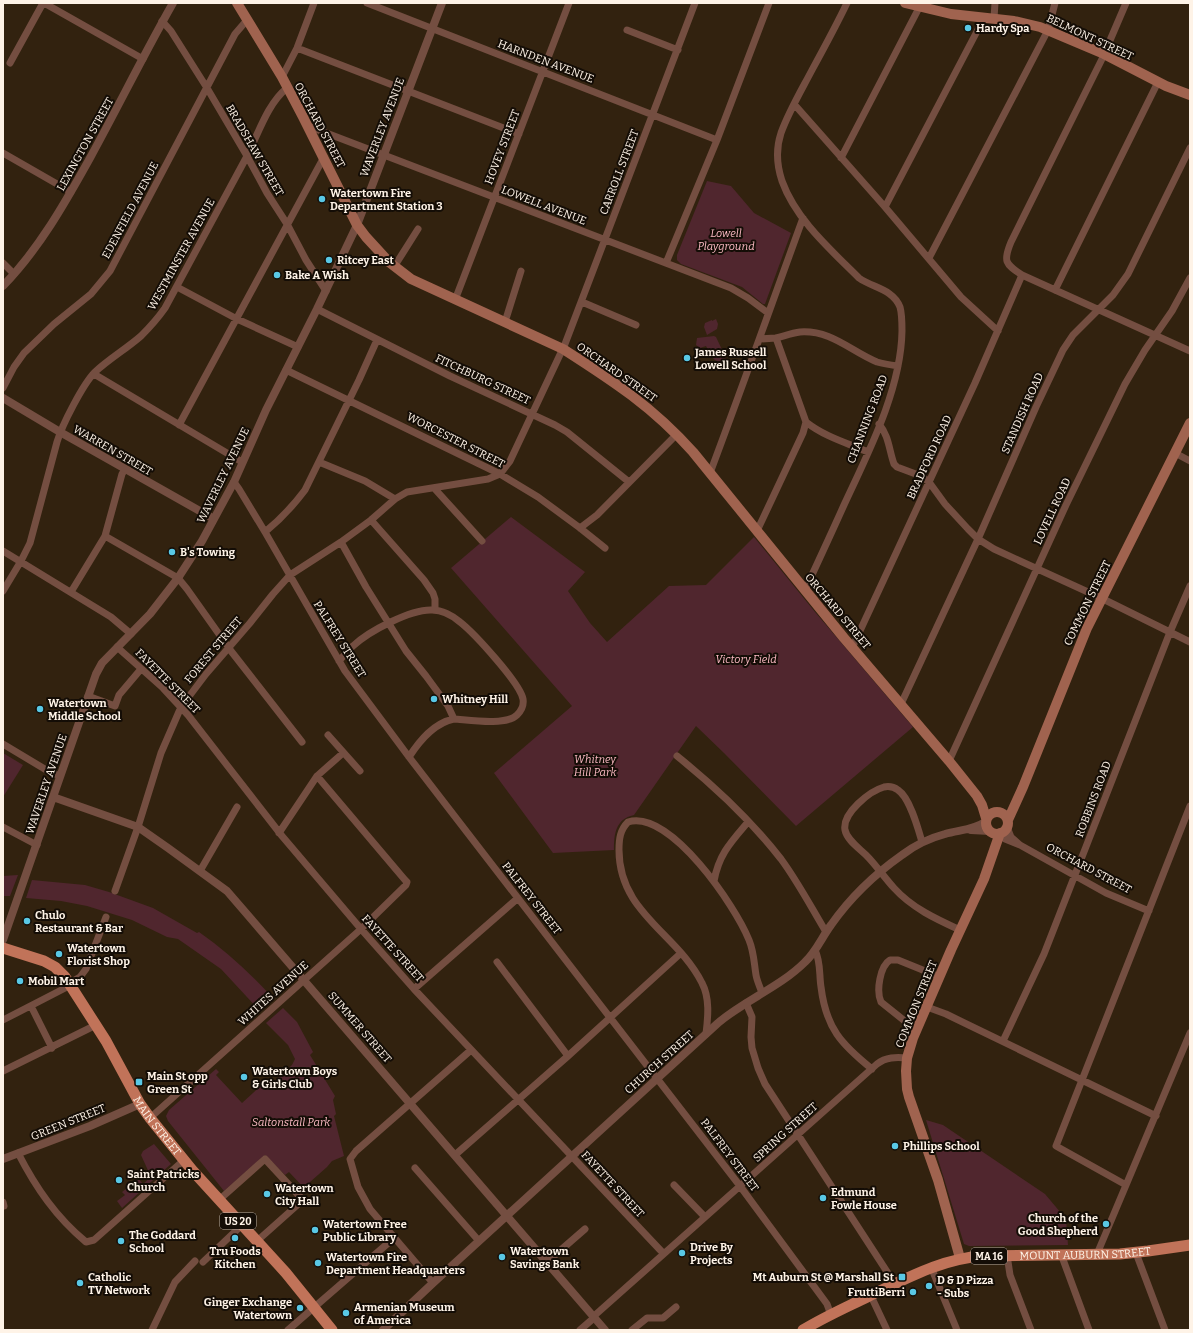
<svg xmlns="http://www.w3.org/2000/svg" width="1193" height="1333" font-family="Bitter,serif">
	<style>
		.green { fill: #50262e }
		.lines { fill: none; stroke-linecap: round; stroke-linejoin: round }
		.minor { stroke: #744e41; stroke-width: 7 }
		.tertiary { stroke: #744e41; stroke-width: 8 }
		.secondary { stroke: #a0634f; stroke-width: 10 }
		.primary { stroke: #c17359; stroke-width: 11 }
		.poi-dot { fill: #59c8e5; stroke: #140d06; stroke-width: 1.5 }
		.labels { text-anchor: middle; stroke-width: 4; stroke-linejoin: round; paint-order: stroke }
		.shield { fill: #140d06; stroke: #b8aea4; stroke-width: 1 }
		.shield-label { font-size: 10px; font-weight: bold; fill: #fef3e7 }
		.poi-label { font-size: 11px; font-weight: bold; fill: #fef3e7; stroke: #140d06; text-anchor: start }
		.street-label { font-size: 11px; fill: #fef3e7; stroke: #140d06 }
		.park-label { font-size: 11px; font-style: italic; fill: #fbbac3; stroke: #140d06 }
	</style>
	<rect width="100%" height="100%" fill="#32220f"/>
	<path class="green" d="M707,181L731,186L754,213L791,233L765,304H763L742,287L681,264L677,260V255Z
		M716,319L718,324L717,329L707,335L704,327L705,323L712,320V321Z
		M714,336L716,337L726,358L725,360L720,362C712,361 710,353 706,346L700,348L696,345L697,338Z
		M511,517L585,572L568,591L590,623L607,642L669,586L706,585L754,537L815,612L913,727L796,826L724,753L696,726L634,815C615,819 614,835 614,850L553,853L494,773L572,706L451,568Z
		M3,753L23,765L3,797Z
		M18,875L10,896H3V876Z
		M32,880L85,885L109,892L153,908L197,933L199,932C226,951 250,973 273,998L259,1010L221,969L178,939L167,937L132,920L87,906L61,901L26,898Z
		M283,1008L297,1022L313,1052L310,1055L335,1096L333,1100L336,1114L334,1116L344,1156L332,1161L327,1167L310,1182L309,1185L305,1189L289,1172L285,1175L265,1155L224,1191L168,1121L166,1116L169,1110L216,1069L219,1072L216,1075L242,1103L266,1081L270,1085L292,1065L295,1059L288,1045L266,1023Z
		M926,1120L943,1125L1045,1194L1066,1219L1068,1245L969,1246L964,1244Z
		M154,1144L171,1164L122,1208L117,1201L125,1195L122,1192L139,1179L143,1184L151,1177L141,1155L143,1151Z"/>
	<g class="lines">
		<path class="minor" d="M44,3L143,59
			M367,3L717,140
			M1126,3L1102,59L1011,242C1003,261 1005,264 1022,275L1190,351
			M994,18L995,3
			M162,21L171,31L207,88L247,156L267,193L287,224L306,260L326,291
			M627,30L678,50
			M297,48L519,134
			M10,63L43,3
			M282,77L297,48L314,3
			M794,104L885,207L961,297L998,331
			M308,126L731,288L748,298L768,313
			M3,153L71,192
			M841,158L921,4
			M885,207L984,18
			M929,258L1048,30L1055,3
			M3,263L14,274
			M666,263L717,140L769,3
			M394,267L418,229
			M177,287L237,319L298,347
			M1055,290L1158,82
			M455,300L569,3
			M582,302L636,325
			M317,309L450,376L555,425L567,432L629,482
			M505,322L521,271
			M776,338C784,336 792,333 800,332C832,330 850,351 877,362C884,364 891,365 898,366
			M286,370L500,474L538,497L580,528L605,548
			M94,374L242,462
			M3,388L14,367L24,353L54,324L91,294L110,271L235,34L247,20
			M806,422C825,437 847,443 868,452
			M879,424C889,436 889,450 894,464L897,467L921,476L929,482L945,504L968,529L978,539L994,549L1101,598L1190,642
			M179,425L324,157
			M1175,453L1190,461
			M319,462L365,481L395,499L407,492L488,479L500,474L510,461L565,344L695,3
			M710,473C742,388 772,303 803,218
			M234,482L239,489L265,532L345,671L409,757L740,1186L827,1304L831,1315
			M434,488L482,541
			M371,520L424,580L433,593L435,599V610
			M580,528L597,515L677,434
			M757,531L803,433L806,422L776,338L760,339
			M265,532C281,519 293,506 305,490L359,380L377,340
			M105,536L178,578L187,589L231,651L302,742
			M341,542L366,587L406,651L426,676L448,706L454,719
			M3,551L111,617L131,634
			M805,590C818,562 831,534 844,505C868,453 901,390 902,331C902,324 902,314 900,307C893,289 873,288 859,278C831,250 796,220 782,181C777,166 776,148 781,133C789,111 801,91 812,70C824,48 836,26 847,3
			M3,591L21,561L30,543L57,442C62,425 83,384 95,372C109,359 126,349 141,336C150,327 158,318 165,308C192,258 219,208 246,158C258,135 267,104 287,88
			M71,592L105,536L122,474L125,469
			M117,647L163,688L188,715L282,836L361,929L414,989L663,1253
			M852,648L975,383L1022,275
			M339,661C344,656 348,650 353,646C369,631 411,609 432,610C442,610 453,616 460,622C474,633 520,683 523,699C524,705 521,711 517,715C506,726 469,720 454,719C434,723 420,740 409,757
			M88,696L115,706L119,695L141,669
			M901,704L978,539L1036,407L1063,350L1073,335L1113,295L1128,274L1190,148
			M328,735L360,771
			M3,744L48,771L60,776
			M677,756C713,785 753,823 781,859C798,882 811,907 826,932
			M949,761L1066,505L1125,384L1145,350L1172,311L1190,278
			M3,827L37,845
			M279,833L317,776L343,753
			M1000,833L1005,839L1020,845L1011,837L1007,827
			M922,842C918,828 910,798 898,790C894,787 889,786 884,787C870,791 842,813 845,830C847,840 859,848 866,855C876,865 884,877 894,888C912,908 936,919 960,930
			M1020,845L1106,893L1149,911
			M200,871L237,807
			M714,881C719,854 731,842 748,822
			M115,891L138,827L161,753L181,707L206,674L250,623L273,594L290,575L341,542L371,520L395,499
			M815,950C821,962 819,975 821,987C826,1028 841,1044 872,1069
			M497,962L568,1056
			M70,983L80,977L86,969L106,917
			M414,989L518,898
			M746,1003L752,1017L751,1037L752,1048L758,1068L765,1084L895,1284
			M31,1006L52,1048
			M927,1007L946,1014L1156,1116
			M3,1020L71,985
			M916,1030L881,1002C876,991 880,966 890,960H898L940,977
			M706,1034C708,1017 710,998 702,983C677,933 619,913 619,850C619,839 620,830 628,822C670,809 736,907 749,940C754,952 754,963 756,975C757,981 760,987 762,993
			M1003,1041L1044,954L1170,632L1190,586
			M3,1071L96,1025
			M150,1118L361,929L406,885L407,882L405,880L317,776
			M18,1153C36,1188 56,1217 86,1242L94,1240L184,1160
			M455,1155L568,1056L681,953
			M415,1168L479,1241
			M674,1185L705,1217
			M1126,1185L1056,1146L1190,806
			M219,1200L265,1159L303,1200L257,1241
			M3,1202L4,1206
			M1136,1253L1165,1330
			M1061,1254L1089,1330
			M1097,1254L1190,1033
			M1007,1255L1010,1275L1031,1330
			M203,1262L242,1225
			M547,1262L585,1229
			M931,1267L957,1330
			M433,1283L370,1209L358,1187L350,1159L356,1151L471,1050
			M871,1296L887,1330
			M594,1316L877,1064C886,1057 896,1057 907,1058
			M152,1330L175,1282L195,1261
			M288,1330L394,1238
			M580,1330L595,1317
			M632,1330L647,1318H663L676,1307"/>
		<path class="tertiary" d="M3,286C39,249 65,203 90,158C118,107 144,54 173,3
			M3,398L60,432L214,519
			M53,797L138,827L168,848L227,891L605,1330
			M971,830L990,831
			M3,940L96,674L102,663L150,614L178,578L202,541L234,482L266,410L317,309L357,225L442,3
			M3,1159L90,1126L140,1104
			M383,1330L433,1283L718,1023C745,1000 780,987 805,962C816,952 822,937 831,925C850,898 875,874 902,855C915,845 930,838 945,834C958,830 974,830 985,822"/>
		<path class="secondary" d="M237,3L282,77L303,117L357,225L366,237L389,262L411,279L563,349C613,381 653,407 693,452L844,638L949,761L977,796L982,805L986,818
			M905,3L951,14L1014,21L1040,27L1104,54L1166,86L1190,95
			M986 823a11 11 0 1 1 22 0a11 11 0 1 1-22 0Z
			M1008,820L1023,787L1087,628L1190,423
			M960,1258L938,1180L909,1097L907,1089L906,1071L907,1058L913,1038L951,950L984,879L1000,833"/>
		<g class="primary">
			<path id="s1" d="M3,948L44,961L55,967L65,977L106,1041L140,1104L150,1118L192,1170L286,1273L332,1330"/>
			<path id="s2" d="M803,1330C824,1317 847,1307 869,1296C906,1279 941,1259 982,1256L1120,1254L1148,1251L1190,1245"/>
		</g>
	</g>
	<g class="poi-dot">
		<circle cx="968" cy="28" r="4"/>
		<circle cx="322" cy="199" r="4"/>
		<circle cx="329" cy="260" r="4"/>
		<circle cx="277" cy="275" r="4"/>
		<circle cx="687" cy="358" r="4"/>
		<circle cx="172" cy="552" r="4"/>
		<circle cx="434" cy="699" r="4"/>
		<circle cx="40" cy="709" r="4"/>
		<circle cx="27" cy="921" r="4"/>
		<circle cx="59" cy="954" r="4"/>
		<circle cx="20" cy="981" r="4"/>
		<circle cx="244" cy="1077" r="4"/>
		<rect x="135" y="1078" width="8" height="8" rx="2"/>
		<circle cx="895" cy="1146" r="4"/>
		<circle cx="119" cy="1180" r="4"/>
		<circle cx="267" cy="1194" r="4"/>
		<circle cx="823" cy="1198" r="4"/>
		<circle cx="1106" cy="1224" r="4"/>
		<circle cx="315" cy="1230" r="4"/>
		<circle cx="235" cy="1238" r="4"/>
		<circle cx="121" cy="1241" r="4"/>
		<circle cx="682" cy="1253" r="4"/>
		<circle cx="502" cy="1257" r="4"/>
		<circle cx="318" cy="1263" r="4"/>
		<rect x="898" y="1273" width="8" height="8" rx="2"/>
		<circle cx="80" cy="1283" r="4"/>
		<circle cx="929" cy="1286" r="4"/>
		<circle cx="913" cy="1292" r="4"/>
		<circle cx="300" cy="1308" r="4"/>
		<circle cx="346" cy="1313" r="4"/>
	</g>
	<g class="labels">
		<g class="shield">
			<rect x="220" y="1213" width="36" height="16" rx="3"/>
			<rect x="971" y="1248" width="36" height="16" rx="3"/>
		</g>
		<g class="shield-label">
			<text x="238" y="1225">US 20</text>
			<text x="989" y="1260">MA 16</text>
		</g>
		<g class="poi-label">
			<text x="976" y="32">Hardy Spa</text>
			<text x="330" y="197">Watertown Fire<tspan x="330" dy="13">Department Station 3</tspan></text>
			<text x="337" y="264">Ritcey East</text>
			<text x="285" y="279">Bake A Wish</text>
			<text x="695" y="356">James Russell<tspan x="695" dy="13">Lowell School</tspan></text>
			<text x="180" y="556">B's Towing</text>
			<text x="442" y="703">Whitney Hill</text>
			<text x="48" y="707">Watertown<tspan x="48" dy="13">Middle School</tspan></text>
			<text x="35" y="919">Chulo<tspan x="35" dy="13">Restaurant &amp; Bar</tspan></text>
			<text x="67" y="952">Watertown<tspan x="67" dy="13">Florist Shop</tspan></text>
			<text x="28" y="985">Mobil Mart</text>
			<text x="252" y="1075">Watertown Boys<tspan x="252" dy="13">&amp; Girls Club</tspan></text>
			<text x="147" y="1080">Main St opp<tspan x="147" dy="13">Green St</tspan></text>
			<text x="903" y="1150">Phillips School</text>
			<text x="127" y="1178">Saint Patricks<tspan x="127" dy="13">Church</tspan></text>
			<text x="275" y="1192">Watertown<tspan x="275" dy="13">City Hall</tspan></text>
			<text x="831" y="1196">Edmund<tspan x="831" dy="13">Fowle House</tspan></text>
			<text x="1098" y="1222" text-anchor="end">Church of the<tspan x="1098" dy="13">Good Shepherd</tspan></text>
			<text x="323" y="1228">Watertown Free<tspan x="323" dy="13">Public Library</tspan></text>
			<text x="129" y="1239">The Goddard<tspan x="129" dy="13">School</tspan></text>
			<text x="690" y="1251">Drive By<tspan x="690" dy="13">Projects</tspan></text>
			<text x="235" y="1255" text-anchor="middle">Tru Foods<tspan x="235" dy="13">Kitchen</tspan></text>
			<text x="510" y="1255">Watertown<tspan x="510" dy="13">Savings Bank</tspan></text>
			<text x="326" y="1261">Watertown Fire<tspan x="326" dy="13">Department Headquarters</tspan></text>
			<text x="88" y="1281">Catholic<tspan x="88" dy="13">TV Network</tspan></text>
			<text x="894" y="1281" text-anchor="end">Mt Auburn St @ Marshall St</text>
			<text x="937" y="1284">D &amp; D Pizza<tspan x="937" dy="13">- Subs</tspan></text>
			<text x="905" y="1296" text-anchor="end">FruttiBerri</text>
			<text x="292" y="1306" text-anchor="end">Ginger Exchange<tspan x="292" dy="13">Watertown</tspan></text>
			<text x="354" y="1311">Armenian Museum<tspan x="354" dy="13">of America</tspan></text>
		</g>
		<g class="street-label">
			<text transform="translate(1090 37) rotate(25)" y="4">BELMONT STREET</text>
			<text transform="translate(546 61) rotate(21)" y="4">HARNDEN AVENUE</text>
			<text transform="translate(320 125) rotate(62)" y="4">ORCHARD STREET</text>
			<text transform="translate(382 127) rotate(-69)" y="4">WAVERLEY AVENUE</text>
			<text transform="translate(85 144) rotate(-61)" y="4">LEXINGTON STREET</text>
			<text transform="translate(502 147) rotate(-69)" y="4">HOVEY STREET</text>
			<text transform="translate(255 150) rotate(60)" y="4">BRADSHAW STREET</text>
			<text transform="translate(619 172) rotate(-69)" y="4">CARROLL STREET</text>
			<text transform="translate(544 205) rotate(21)" y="4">LOWELL AVENUE</text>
			<text transform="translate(130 210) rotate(-62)" y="4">EDENFIELD AVENUE</text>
			<text transform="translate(181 254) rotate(-61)" y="4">WESTMINSTER AVENUE</text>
			<text transform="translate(617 372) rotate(35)" y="4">ORCHARD STREET</text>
			<text transform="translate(483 379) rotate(25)" y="4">FITCHBURG STREET</text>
			<text transform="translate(1022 413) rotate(-66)" y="4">STANDISH ROAD</text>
			<text transform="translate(867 419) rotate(-69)" y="4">CHANNING ROAD</text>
			<text transform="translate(456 440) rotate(27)" y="4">WORCESTER STREET</text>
			<text transform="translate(113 450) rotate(30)" y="4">WARREN STREET</text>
			<text transform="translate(929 457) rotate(-65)" y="4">BRADFORD ROAD</text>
			<text transform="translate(223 475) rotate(-64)" y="4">WAVERLEY AVENUE</text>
			<text transform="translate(1052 511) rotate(-65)" y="4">LOVELL ROAD</text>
			<text transform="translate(1087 603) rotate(-64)" y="4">COMMON STREET</text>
			<text transform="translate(838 611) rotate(50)" y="4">ORCHARD STREET</text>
			<text transform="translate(340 639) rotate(58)" y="4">PALFREY STREET</text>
			<text transform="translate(213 650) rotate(-50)" y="4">FOREST STREET</text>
			<text transform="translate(168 681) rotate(45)" y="4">FAYETTE STREET</text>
			<text transform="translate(46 784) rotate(-71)" y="4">WAVERLEY AVENUE</text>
			<text transform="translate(1093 799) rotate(-69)" y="4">ROBBINS ROAD</text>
			<text transform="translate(1089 868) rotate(28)" y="4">ORCHARD STREET</text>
			<text transform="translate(532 898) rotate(52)" y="4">PALFREY STREET</text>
			<text transform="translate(393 948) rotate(48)" y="4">FAYETTE STREET</text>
			<text transform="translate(273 993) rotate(-42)" y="4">WHITES AVENUE</text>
			<text transform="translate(916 1004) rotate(-68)" y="4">COMMON STREET</text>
			<text transform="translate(360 1027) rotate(49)" y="4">SUMMER STREET</text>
			<text transform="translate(659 1062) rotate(-42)" y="4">CHURCH STREET</text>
			<text transform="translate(68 1122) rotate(-22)" y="4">GREEN STREET</text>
			<text dy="4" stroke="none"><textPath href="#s1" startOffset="245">MAIN STREET</textPath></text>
			<text transform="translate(785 1132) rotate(-42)" y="4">SPRING STREET</text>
			<text transform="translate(730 1155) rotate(53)" y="4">PALFREY STREET</text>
			<text transform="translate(613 1184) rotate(47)" y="4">FAYETTE STREET</text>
			<text dy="4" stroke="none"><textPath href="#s2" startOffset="298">MOUNT AUBURN STREET</textPath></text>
		</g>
		<g class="park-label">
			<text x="726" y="237">Lowell<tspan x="726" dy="13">Playground</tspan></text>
			<text x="746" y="663">Victory Field</text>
			<text x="595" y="763">Whitney<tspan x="595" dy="13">Hill Park</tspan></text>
			<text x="291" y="1126">Saltonstall Park</text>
		</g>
	</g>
	<rect width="1193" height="1333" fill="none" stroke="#fef3e7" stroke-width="8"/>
</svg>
